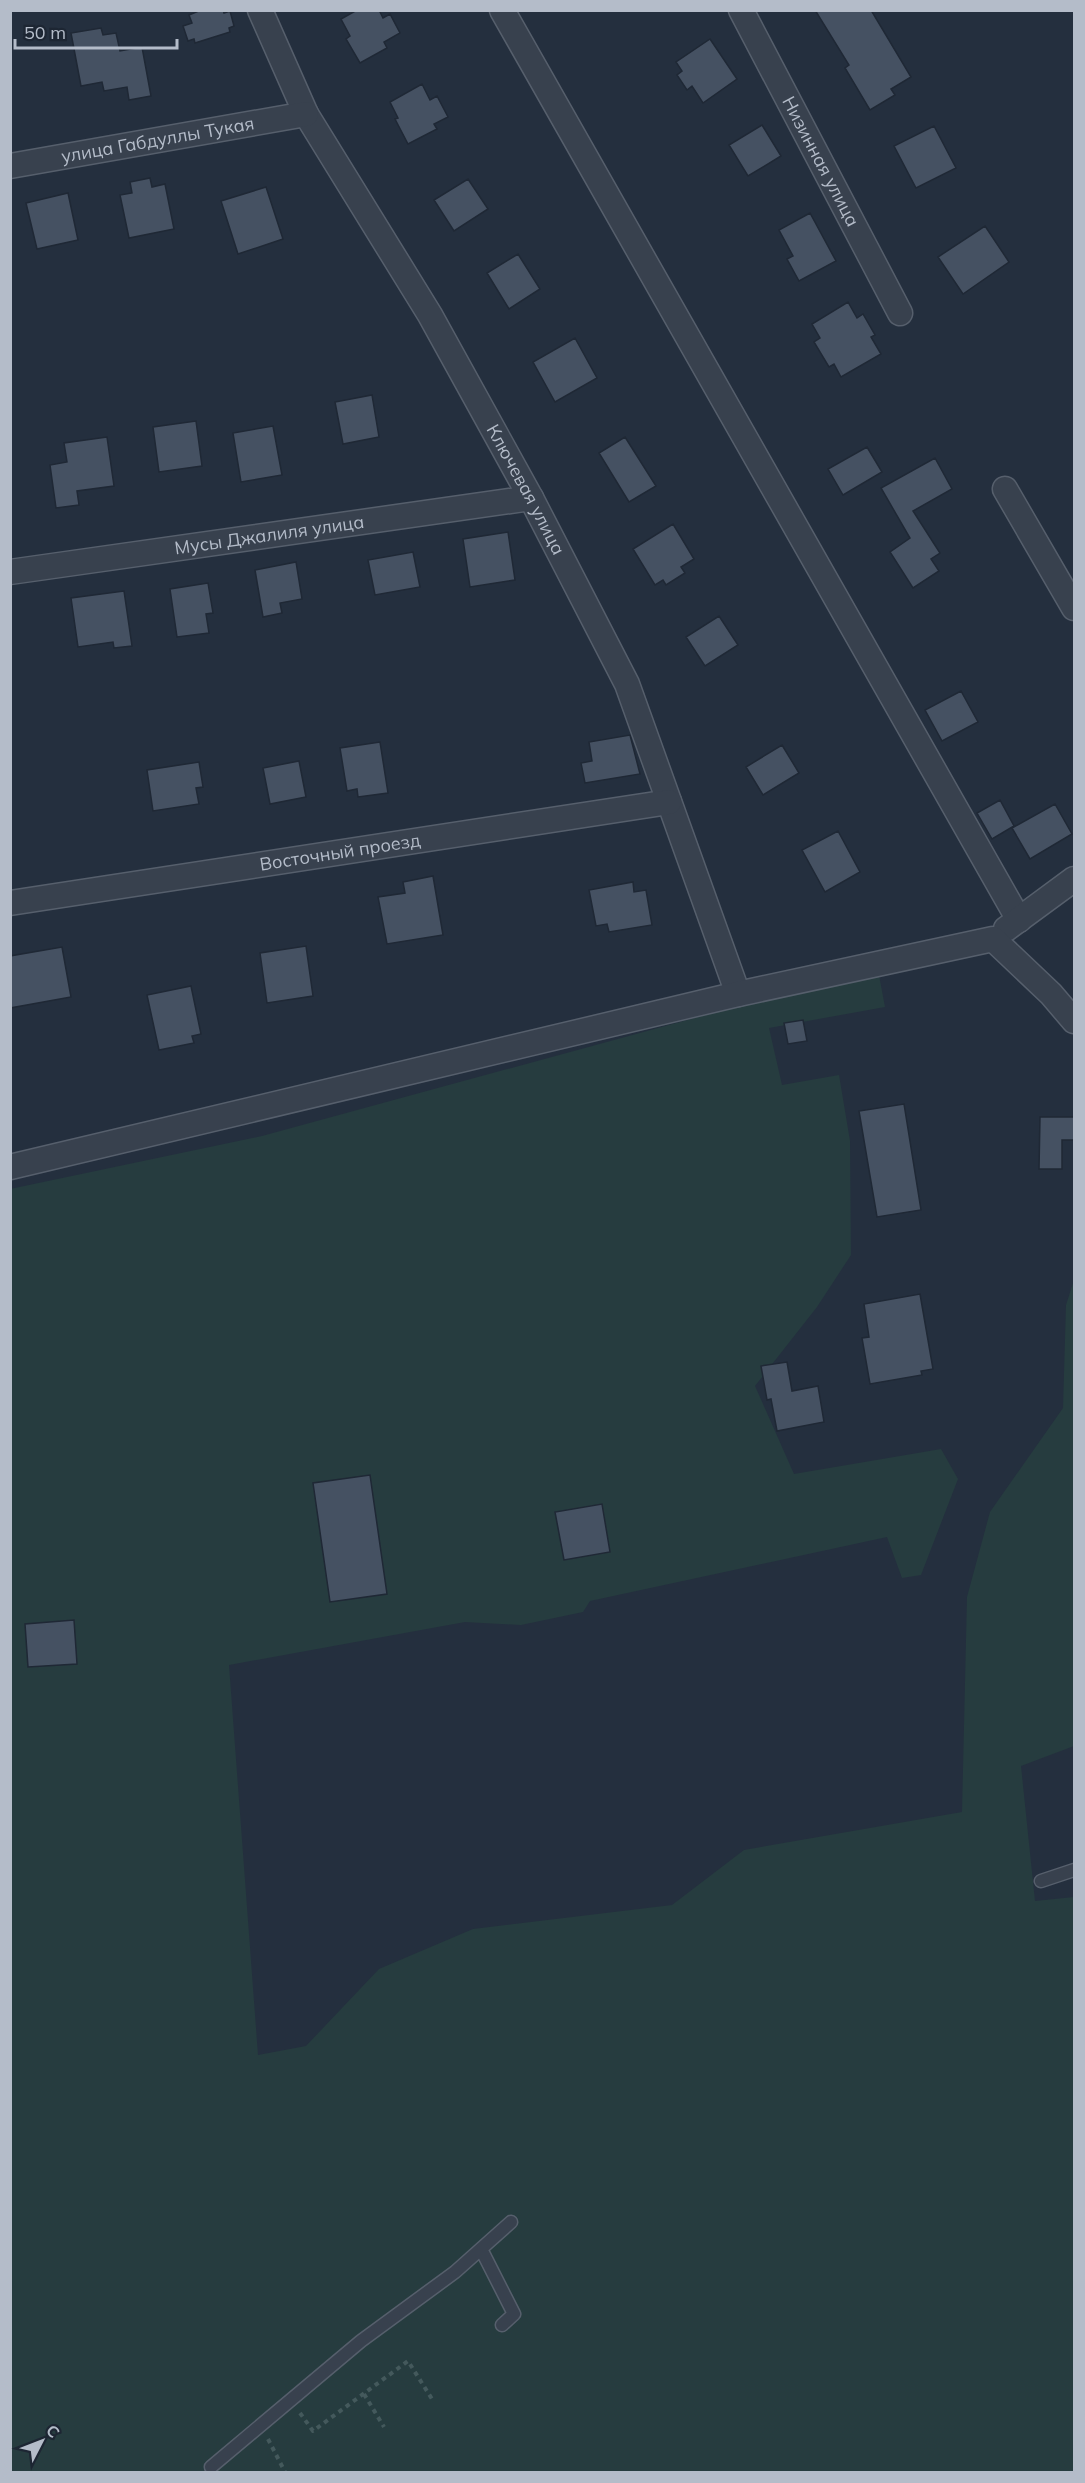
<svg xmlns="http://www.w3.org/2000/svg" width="1085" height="2483" font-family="Mulish,sans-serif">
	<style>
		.green { fill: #263c3f }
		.building { fill: #455162; stroke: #1f2835; stroke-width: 1.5 }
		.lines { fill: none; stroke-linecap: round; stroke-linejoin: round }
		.service-casing { stroke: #565f6c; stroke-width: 15 }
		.minor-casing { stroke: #565f6c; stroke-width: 27 }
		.path { stroke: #44595c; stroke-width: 4; stroke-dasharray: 4.5 4.5; stroke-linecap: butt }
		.service { stroke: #38414e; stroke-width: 12 }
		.minor { stroke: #38414e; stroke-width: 24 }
		.labels { text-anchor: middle; stroke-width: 4.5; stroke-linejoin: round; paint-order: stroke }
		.street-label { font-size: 18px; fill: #b4bcc9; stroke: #1d2633 }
	</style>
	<rect width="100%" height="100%" fill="#242f3e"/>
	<path class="green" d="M879,975L885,1007L769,1028L782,1085L839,1075L850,1141L851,1255L817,1307L755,1386L794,1474L941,1449L958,1479L921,1575L902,1578L887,1537L590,1601L583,1612L521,1625L465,1622L229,1665L258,2055L306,2046L379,1969L473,1929L672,1905L744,1850L962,1812L967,1597L990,1512L1063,1408L1066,1305L1074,1280V1746L1021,1766L1035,1901L1074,1897V2472H11L10,1189L262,1136L735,1007Z"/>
	<path class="building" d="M201,10H223L224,13L230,11L234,26L229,28L230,32L195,43L194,39L188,41L183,26L192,23L189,15Z
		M357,10H379L383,18L390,14L400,33L384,42L387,48L360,63L346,39L350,36L341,19Z
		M815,10H871L911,77L891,89L895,95L870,110L845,68L849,65Z
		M101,28L103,35L116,33L120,51L142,47L151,96L129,100L127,87L104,91L102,82L81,86L71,33Z
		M710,39L737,79L703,103L692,86L687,90L677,75L682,71L676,62Z
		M422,84L430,100L437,96L448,117L434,124L437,129L408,144L395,119L398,118L390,102Z
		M762,125L781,156L748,176L729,145Z
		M934,126L956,168L916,188L894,146Z
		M150,178L152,187L165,184L174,229L129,238L120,195L132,193L130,182Z
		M468,179L488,209L454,231L434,200Z
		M266,187L283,239L238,254L221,201Z
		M68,193L78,240L37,249L26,203Z
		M810,213L836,261L799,281L787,259L793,256L779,230Z
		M985,226L1009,262L963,294L938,257Z
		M518,254L540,289L509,309L487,273Z
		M848,302L857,318L863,314L875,335L871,337L881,354L841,377L834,364L829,367L814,342L820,338L812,324Z
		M575,338L597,378L555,402L533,362Z
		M372,395L379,437L343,444L335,402Z
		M196,421L202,466L159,472L153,427Z
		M273,426L282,475L241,482L233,433Z
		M107,437L114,486L77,491L79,505L56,508L50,465L67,462L64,443Z
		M625,437L656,486L629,502L599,453Z
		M867,447L882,472L843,495L828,469Z
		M935,458L952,489L913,511L940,553L931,559L939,571L913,588L890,552L910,538L881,488Z
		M673,524L694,559L681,567L685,573L666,585L663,580L655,585L633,549Z
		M508,532L515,580L470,587L463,539Z
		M413,552L420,587L375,595L368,560Z
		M296,562L302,599L280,603L282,613L263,617L255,570Z
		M208,583L213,613L206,614L209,633L177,637L170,589Z
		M124,591L132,646L114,648L113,642L78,647L71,598Z
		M719,616L738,645L705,666L686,637Z
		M961,691L978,722L942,741L925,710Z
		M630,735L640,774L585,783L581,763L592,761L589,742Z
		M380,742L388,793L358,797L357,789L347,791L340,748Z
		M782,745L799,773L763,795L746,767Z
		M299,761L306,797L270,804L263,768Z
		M199,762L203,787L196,788L199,804L153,811L147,770Z
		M1000,800L1014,826L992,839L977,813Z
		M1055,804L1072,834L1030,859L1012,828Z
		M838,831L860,872L825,892L802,850Z
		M433,876L443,935L387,944L378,897L405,893L403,882Z
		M633,882L634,892L646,890L652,925L609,932L607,924L596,926L589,890Z
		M306,946L313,996L267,1003L260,953Z
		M62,947L71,997L10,1008V956Z
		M191,986L201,1034L192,1036L194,1043L159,1050L147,995Z
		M803,1020L807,1041L788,1044L784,1023Z
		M904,1104L921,1210L877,1217L859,1111Z
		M1040,1117H1074V1140H1062V1169H1039Z
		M920,1294L933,1369L921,1371L922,1375L870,1384L862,1338L869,1337L864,1304Z
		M787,1362L792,1391L818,1386L824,1422L777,1431L771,1399L767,1400L761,1366Z
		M370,1475L387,1594L330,1602L313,1483Z
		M602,1504L610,1552L564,1560L555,1512Z
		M74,1620L77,1664L28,1667L25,1624Z"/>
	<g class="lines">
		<g class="service-casing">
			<path id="service" d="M1041,1881L1074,1870
				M481,2249L514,2314L502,2325
				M211,2467L361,2341L455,2272L511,2222"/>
		</g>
		<g class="minor-casing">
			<g id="minor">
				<path id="s1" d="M260,10L306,114L430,315L531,498L627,684L738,994"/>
				<path d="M502,10L1019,920"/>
				<path id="s2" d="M741,10L900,313"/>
				<path id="s3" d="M10,166L306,114"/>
				<path d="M1005,489L1074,608"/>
				<path id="s4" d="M10,572L531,498"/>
				<path id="s5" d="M10,903L669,802"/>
				<path d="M1006,929L1074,879"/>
				<path d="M10,1167L738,994L993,939L1051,994L1074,1021"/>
			</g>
		</g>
		<path class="path" d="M364,2394L384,2427
			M300,2413L313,2431L408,2361L432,2399
			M268,2439L285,2472"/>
		<use href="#service" class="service"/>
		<use href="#minor" class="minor"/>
	</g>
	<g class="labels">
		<g class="street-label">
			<text dy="6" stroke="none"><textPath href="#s3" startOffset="150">улица Габдуллы Тукая</textPath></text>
			<text dy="6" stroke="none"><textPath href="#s2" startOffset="171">Низинная улица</textPath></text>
			<text dy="6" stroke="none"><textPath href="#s1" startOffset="549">Ключевая улица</textPath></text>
			<text dy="6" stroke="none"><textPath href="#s4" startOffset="262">Мусы Джалиля улица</textPath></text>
			<text dy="6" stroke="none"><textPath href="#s5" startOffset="334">Восточный проезд</textPath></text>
		</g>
	</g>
	<rect width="1085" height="2483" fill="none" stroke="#b4bcc9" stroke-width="24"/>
	<g transform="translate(42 2441) rotate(48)" stroke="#1d2633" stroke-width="4.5" paint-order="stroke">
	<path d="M0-4.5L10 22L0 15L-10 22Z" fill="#b4bcc9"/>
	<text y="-9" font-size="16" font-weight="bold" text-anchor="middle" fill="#b4bcc9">С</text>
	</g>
	<path d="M15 39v9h162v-9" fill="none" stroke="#b4bcc9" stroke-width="3"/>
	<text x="24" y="39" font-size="18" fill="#b4bcc9" stroke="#1d2633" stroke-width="4.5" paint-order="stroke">50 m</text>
</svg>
